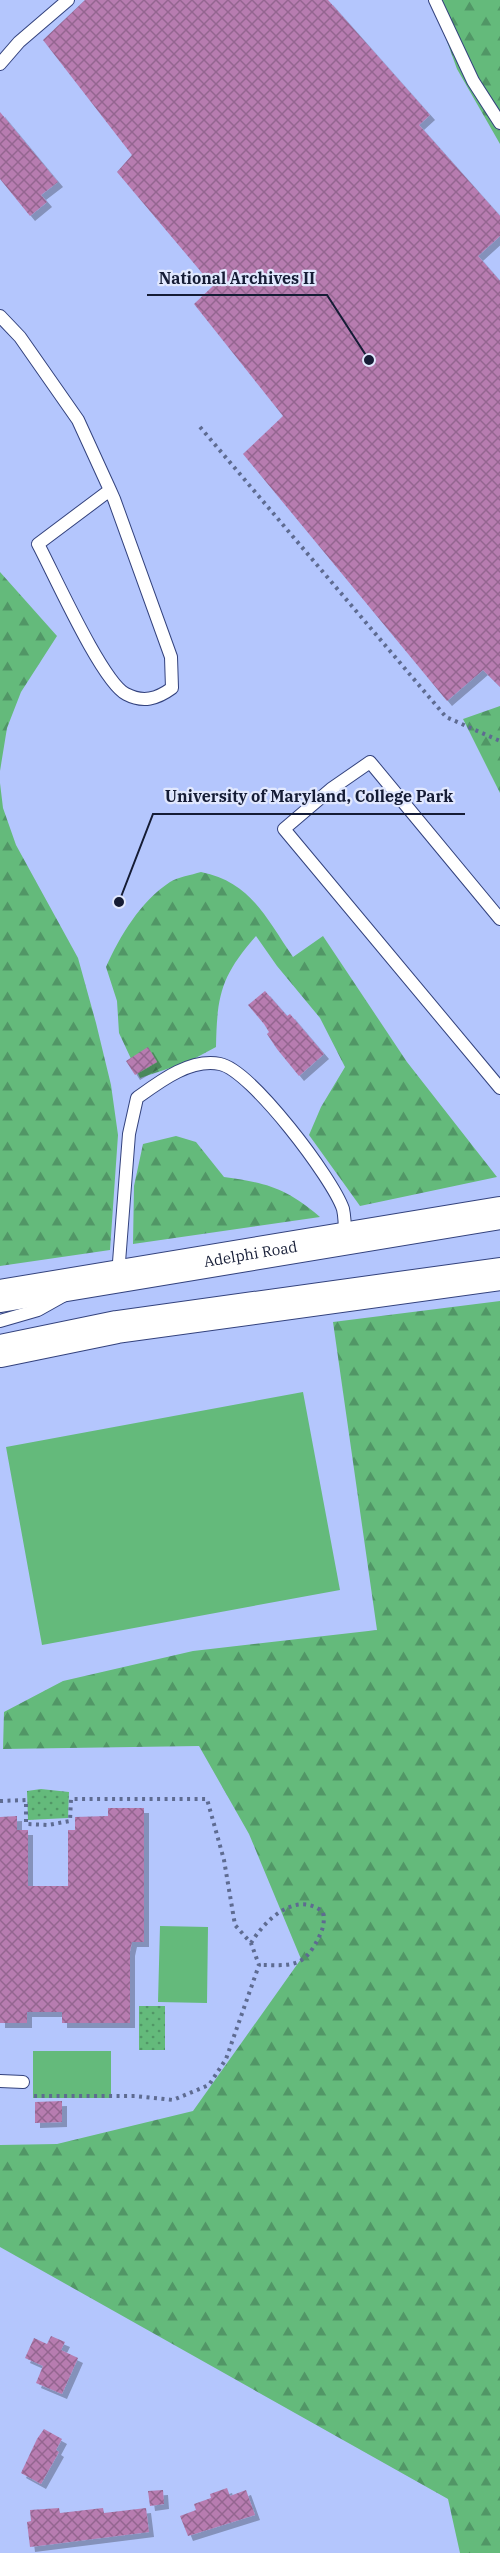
<svg xmlns="http://www.w3.org/2000/svg" width="500" height="2553" font-family="'IBM Plex Serif',serif">
	<style>
		.green { fill: url(#green-dots) }
		.forest { fill: url(#forest-firs) }
		.pitch { fill: #64ba7b }
		.building { fill: url(#building-cross-hatch); filter: url(#shadow) }
		.lines { fill: none; stroke-linecap: round; stroke-linejoin: round }
		.lane-casing { stroke: #33427d; stroke-width: 14 }
		.secondary-casing { stroke: #33427d; stroke-width: 34 }
		.path { stroke: #5e6b91; stroke-width: 4; stroke-dasharray: 3 4.5; stroke-linecap: butt }
		.lane { stroke: #fff; stroke-width: 12 }
		.secondary { stroke: #fff; stroke-width: 32 }
		.labels { text-anchor: middle; stroke-width: 4.5; stroke-linejoin: round; paint-order: stroke }
		.street-label { font-size: 15px; fill: #151c35; stroke: #e1e8fe }
		.leader { fill: none; stroke: #151c35; stroke-width: 2 }
		.callout-dot { fill: #151c35; stroke: #e1e8fe; stroke-width: 2 }
		.callout-label { font-size: 16px; text-anchor: middle; font-weight: bold; fill: #151c35; stroke: #e1e8fe; stroke-width: 4.5; stroke-linejoin: round; paint-order: stroke }
	</style>
	<defs>
		<pattern id="green-dots" width="8" height="8" patternUnits="userSpaceOnUse" patternTransform="scale(1.5)"><rect width="8" height="8" fill="#64ba7b"/><path d="M2 2h.1M6 6h.1" fill="none" stroke="#519666" stroke-width="1.8" stroke-linecap="round"/></pattern>
		<pattern id="forest-firs" width="22" height="20" patternUnits="userSpaceOnUse" patternTransform="scale(1.5)"><rect width="22" height="20" fill="#64ba7b"/><path d="M5 1l3.5 6h-7zM16 11l3.5 6h-7z" fill="#519666"/></pattern>
		<pattern id="building-cross-hatch" width="8" height="8" patternUnits="userSpaceOnUse" patternTransform="scale(1.5)"><rect width="8" height="8" fill="#b77cb0"/><path d="M0 0l8 8M0 8l8-8" fill="none" stroke="#946590"/></pattern>
		<filter id="shadow"><feDropShadow dx="5" dy="5" stdDeviation="0" flood-color="#0004"/></filter>
	</defs>
	<rect width="100%" height="100%" fill="#b4c6fd"/>
	<path class="green" d="M41,1789L69,1792L68,1818L28,1820L27,1791Z
		M139,2006H165V2050H139Z"/>
	<path class="forest" d="M432,0H500V144L457,69Z
		M0,572L57,636L21,692L7,728L0,771Z
		M500,706V793L463,719Z
		M0,783L3,808L16,845L78,958L96,1023L111,1085L118,1135L110,1250L0,1266Z
		M201,872C251,882 266,918 293,957L323,936L407,1062L497,1177L360,1206L309,1135L321,1107L345,1067L320,1018L277,966L256,936C221,976 217,995 216,1047L188,1062L140,1078L119,1033L117,1001L106,967C120,936 140,902 170,882C178,877 191,875 201,872Z
		M176,1136L196,1142L224,1177C267,1183 286,1188 320,1217L133,1244L134,1186L143,1144Z
		M500,1301V2553H460L448,2499L0,2247V2145L57,2144L193,2111L301,1959L249,1834L199,1746L3,1749L4,1712L63,1681L193,1651L377,1630L333,1322Z"/>
	<path class="pitch" d="M303,1392L340,1590L42,1645L6,1447Z
		M160,1926L208,1927L207,2003L158,2002Z
		M33,2051H111V2098H33Z"/>
	<path class="building" d="M85,0H328L430,115L419,125L500,216V236L478,256L500,281V687L483,670L447,701L243,454L283,416L194,304L213,286L117,172L132,155L43,40Z
		M0,112L58,182L41,195L47,202L30,216L0,179Z
		M265,991L287,1016L290,1014L324,1054L299,1076L277,1049L267,1034L269,1032L264,1024L248,1005Z
		M148,1047L157,1062L135,1075L126,1061Z
		M108,1808H144V1942H132L130,1951V2023H62V2012H27V2023H0V1817L17,1816V1830H28V1886H68V1830H75V1817L108,1816Z
		M62,2101V2122L35,2123V2102Z
		M51,2336L65,2342L61,2350L78,2358L62,2394L36,2383L43,2366L25,2358L34,2338L47,2344Z
		M44,2429L62,2439L56,2450L59,2452L41,2484L21,2473L37,2439Z
		M227,2488L230,2496L246,2490L255,2515L188,2536L180,2516L196,2510L194,2504L211,2498L210,2494Z
		M163,2490L164,2504L150,2506L148,2491Z
		M59,2508L60,2513L103,2508L104,2513L146,2508L149,2532L30,2547L27,2522L31,2521L30,2510Z"/>
	<g class="lines">
		<g class="lane-casing">
			<path id="lane" d="M435,0L473,81L500,123
				M0,64L19,42L68,0
				M0,316L20,337L78,420L110,490L114,499L171,657L172,688C157,699 143,703 126,694C102,682 53,572 38,544L110,490
				M500,919L370,762L331,789L284,829L500,1088
				M118,1275L129,1134L137,1098C159,1082 190,1058 220,1064C251,1070 333,1179 343,1209C345,1218 345,1228 345,1237
				M0,1321L38,1310L63,1296
				M0,2081L23,2082"/>
		</g>
		<g class="secondary-casing">
			<g id="secondary">
				<path id="s1" d="M0,1296L500,1213"/>
				<path d="M0,1351L117,1327L500,1274"/>
			</g>
		</g>
		<path class="path" d="M200,427L446,717L500,741
			M0,1801L26,1800V1824L48,1825L70,1821L71,1799H207L224,1860L235,1925L251,1943L259,1965L226,2059L209,2085L173,2100L135,2096H30
			M251,1943C265,1920 296,1890 323,1912C325,1923 323,1929 318,1939C303,1969 290,1965 259,1965"/>
		<use href="#lane" class="lane"/>
		<use href="#secondary" class="secondary"/>
	</g>
	<g class="labels">
		<g class="street-label">
			<text dy="5" stroke="none"><textPath href="#s1" startOffset="254">Adelphi Road</textPath></text>
		</g>
	</g>
	<path class="leader" d="M369 360L327 295H147M119 902L153 814H465"/>
	<g class="callout-dot">
		<circle cx="369" cy="360" r="6"/>
		<circle cx="119" cy="902" r="6"/>
	</g>
	<g class="callout-label">
		<text x="237" y="284">National Archives II</text>
		<text x="309" y="802">University of Maryland, College Park</text>
	</g>
</svg>
